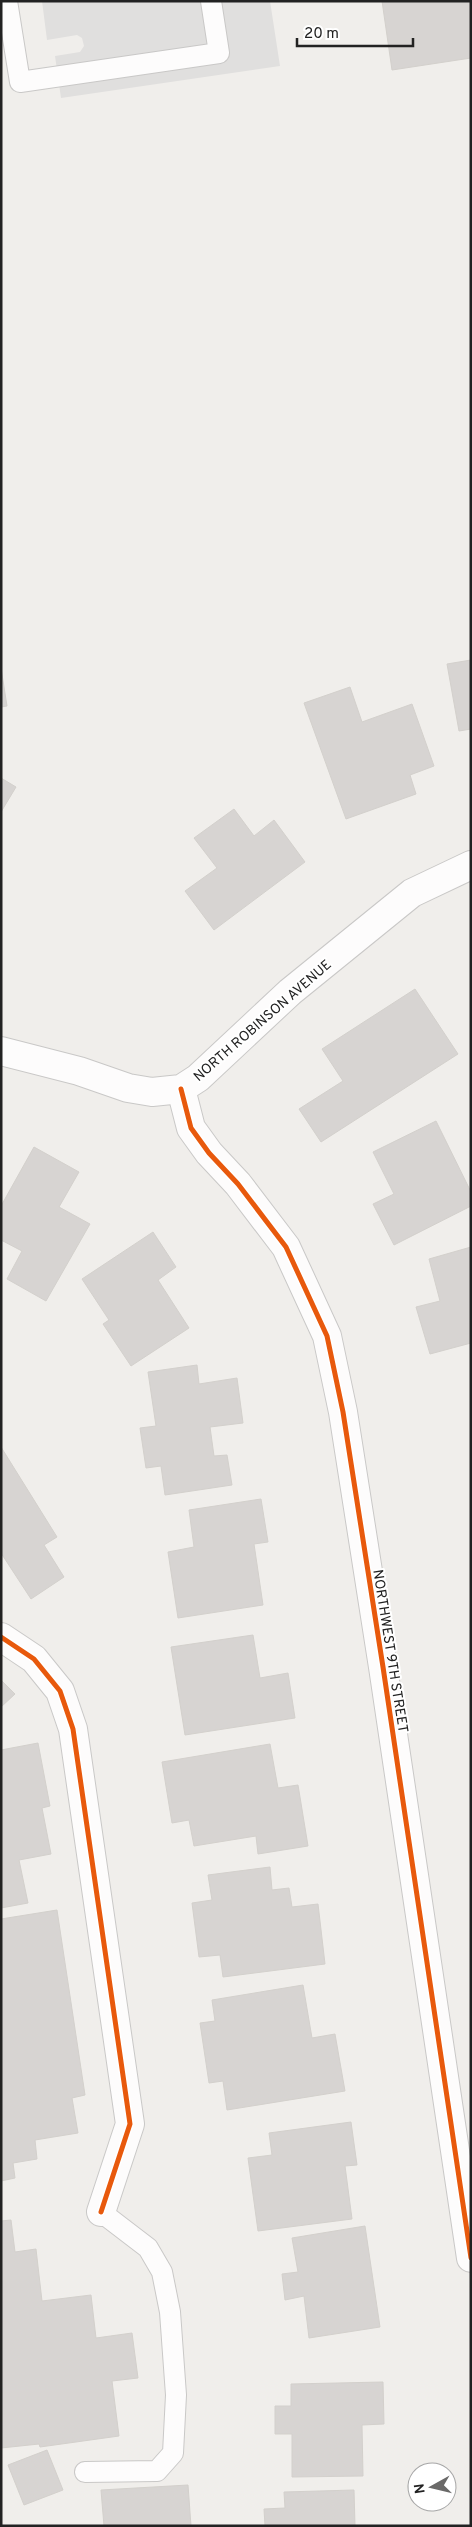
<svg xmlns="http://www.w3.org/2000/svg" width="472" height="2527" font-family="Overpass,sans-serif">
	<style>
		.parking { fill: #e0dfde }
		.building { fill: #d7d4d2; stroke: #d3d0cc }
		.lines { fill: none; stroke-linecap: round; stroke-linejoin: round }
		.lane-casing { stroke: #c9c8c7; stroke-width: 22 }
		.street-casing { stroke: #c9c8c7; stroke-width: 30 }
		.lane { stroke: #fdfcfc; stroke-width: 20 }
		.street { stroke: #fdfcfc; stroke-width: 28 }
		.cycleway-casing { stroke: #fff; stroke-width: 8 }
		.cycleway { stroke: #e8590c; stroke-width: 5 }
		.labels { text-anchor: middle; stroke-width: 4; stroke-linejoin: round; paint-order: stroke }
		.street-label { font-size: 14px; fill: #222; stroke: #fff }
	</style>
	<rect width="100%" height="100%" fill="#f0eeeb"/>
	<path class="parking" d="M42,1H270L280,66L61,98L55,56L80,52L84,46L82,38L77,35L47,40Z"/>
	<path class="building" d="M382,1H471V58L392,70Z
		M471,660V729L459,731L447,664Z
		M1,668L7,706L1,707Z
		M350,687L362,722L412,704L434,766L410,775L416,794L346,819L304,703Z
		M1,778L16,787L1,812Z
		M234,809L254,836L274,820L305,862L214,930L185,891L217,868L194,838Z
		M415,989L458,1054L321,1142L299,1109L343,1081L322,1049Z
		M436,1121L471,1192V1206L394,1245L373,1204L394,1194L373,1152Z
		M34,1147L79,1172L59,1207L90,1224L46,1301L7,1279L22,1251L1,1240V1206Z
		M153,1232L176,1267L158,1280L189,1328L131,1366L103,1324L109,1320L82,1279Z
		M471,1247V1343L430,1354L416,1307L440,1301L429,1259Z
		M197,1365L199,1384L237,1378L243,1423L210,1427L214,1456L227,1455L232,1485L165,1495L161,1466L146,1468L140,1428L156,1426L148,1372Z
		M1,1447L57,1537L44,1545L64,1577L31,1599L1,1553Z
		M261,1499L268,1542L254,1544L263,1605L178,1618L168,1552L194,1547L189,1510Z
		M253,1635L260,1678L288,1673L295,1718L185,1735L171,1647Z
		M1,1680L15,1694L1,1707Z
		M38,1743L50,1806L42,1808L51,1854L19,1860L28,1903L1,1908V1750Z
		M270,1744L278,1788L298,1785L308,1846L258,1854L256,1836L194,1846L189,1820L172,1823L162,1762Z
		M270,1867L272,1890L289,1888L292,1907L318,1904L325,1964L223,1977L220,1955L199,1957L192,1903L212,1900L208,1875Z
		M57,1910L85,2095L72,2098L78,2133L35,2140L37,2159L13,2163L15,2178L1,2181V1919Z
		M303,1985L312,2038L335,2034L345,2091L227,2110L223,2081L209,2083L200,2023L215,2021L212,2000Z
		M351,2122L357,2165L345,2166L352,2219L258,2231L248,2158L272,2155L269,2133Z
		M11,2220L15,2252L36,2249L42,2301L91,2295L96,2338L132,2333L138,2378L112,2381L119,2436L40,2447L39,2444L1,2448V2221Z
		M365,2226L380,2327L309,2338L304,2296L285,2300L282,2274L298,2272L292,2238Z
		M383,2382L384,2424L362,2425L363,2476L292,2477V2434H275V2406H291V2384Z
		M47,2450L63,2490L24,2505L8,2465Z
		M188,2485L191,2526H104L101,2490Z
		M354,2490L355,2526H265L264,2509L285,2508L284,2492Z"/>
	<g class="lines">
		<g class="lane-casing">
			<path id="lane" d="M7,1L20,82L219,53L211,1
				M85,2472L157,2471L173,2453L176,2395L170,2312L162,2272L148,2248L101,2212"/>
		</g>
		<g class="street-casing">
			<path id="street" d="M1,1051L79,1071L128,1088L152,1092L181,1089L198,1078L290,992L412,893L471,865
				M181,1089L191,1128L209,1153L238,1184L286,1247L327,1336L343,1412L383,1667L471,2258
				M1,1637L34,1659L60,1691L73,1729L130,2124L101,2212"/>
		</g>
		<use href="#lane" class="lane"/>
		<use href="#street" class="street"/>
		<g class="cycleway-casing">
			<path id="cycleway" d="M181,1089L191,1128L209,1153L238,1184L286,1247L327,1336L343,1412L383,1667L471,2258
				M1,1637L34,1659L60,1691L73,1729L130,2124L101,2212"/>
		</g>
		<use href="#cycleway" class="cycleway"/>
	</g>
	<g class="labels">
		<g class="street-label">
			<text transform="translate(262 1020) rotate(-41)" y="5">NORTH ROBINSON AVENUE</text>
			<text transform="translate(391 1651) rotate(81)" y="5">NORTHWEST 9TH STREET</text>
		</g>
	</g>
	<rect width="472" height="2527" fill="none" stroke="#222222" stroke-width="5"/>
	<g transform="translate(432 2487) rotate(262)"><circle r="24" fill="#ffffff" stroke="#a7a7a7"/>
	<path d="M0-4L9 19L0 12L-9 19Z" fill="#6a6968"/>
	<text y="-8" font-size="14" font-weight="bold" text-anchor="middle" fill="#222222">N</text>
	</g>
	<path d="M297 38v8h116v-8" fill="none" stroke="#222222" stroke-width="2.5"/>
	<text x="304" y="38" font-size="15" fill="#222222" stroke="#ffffff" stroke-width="4" paint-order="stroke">20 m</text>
</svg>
